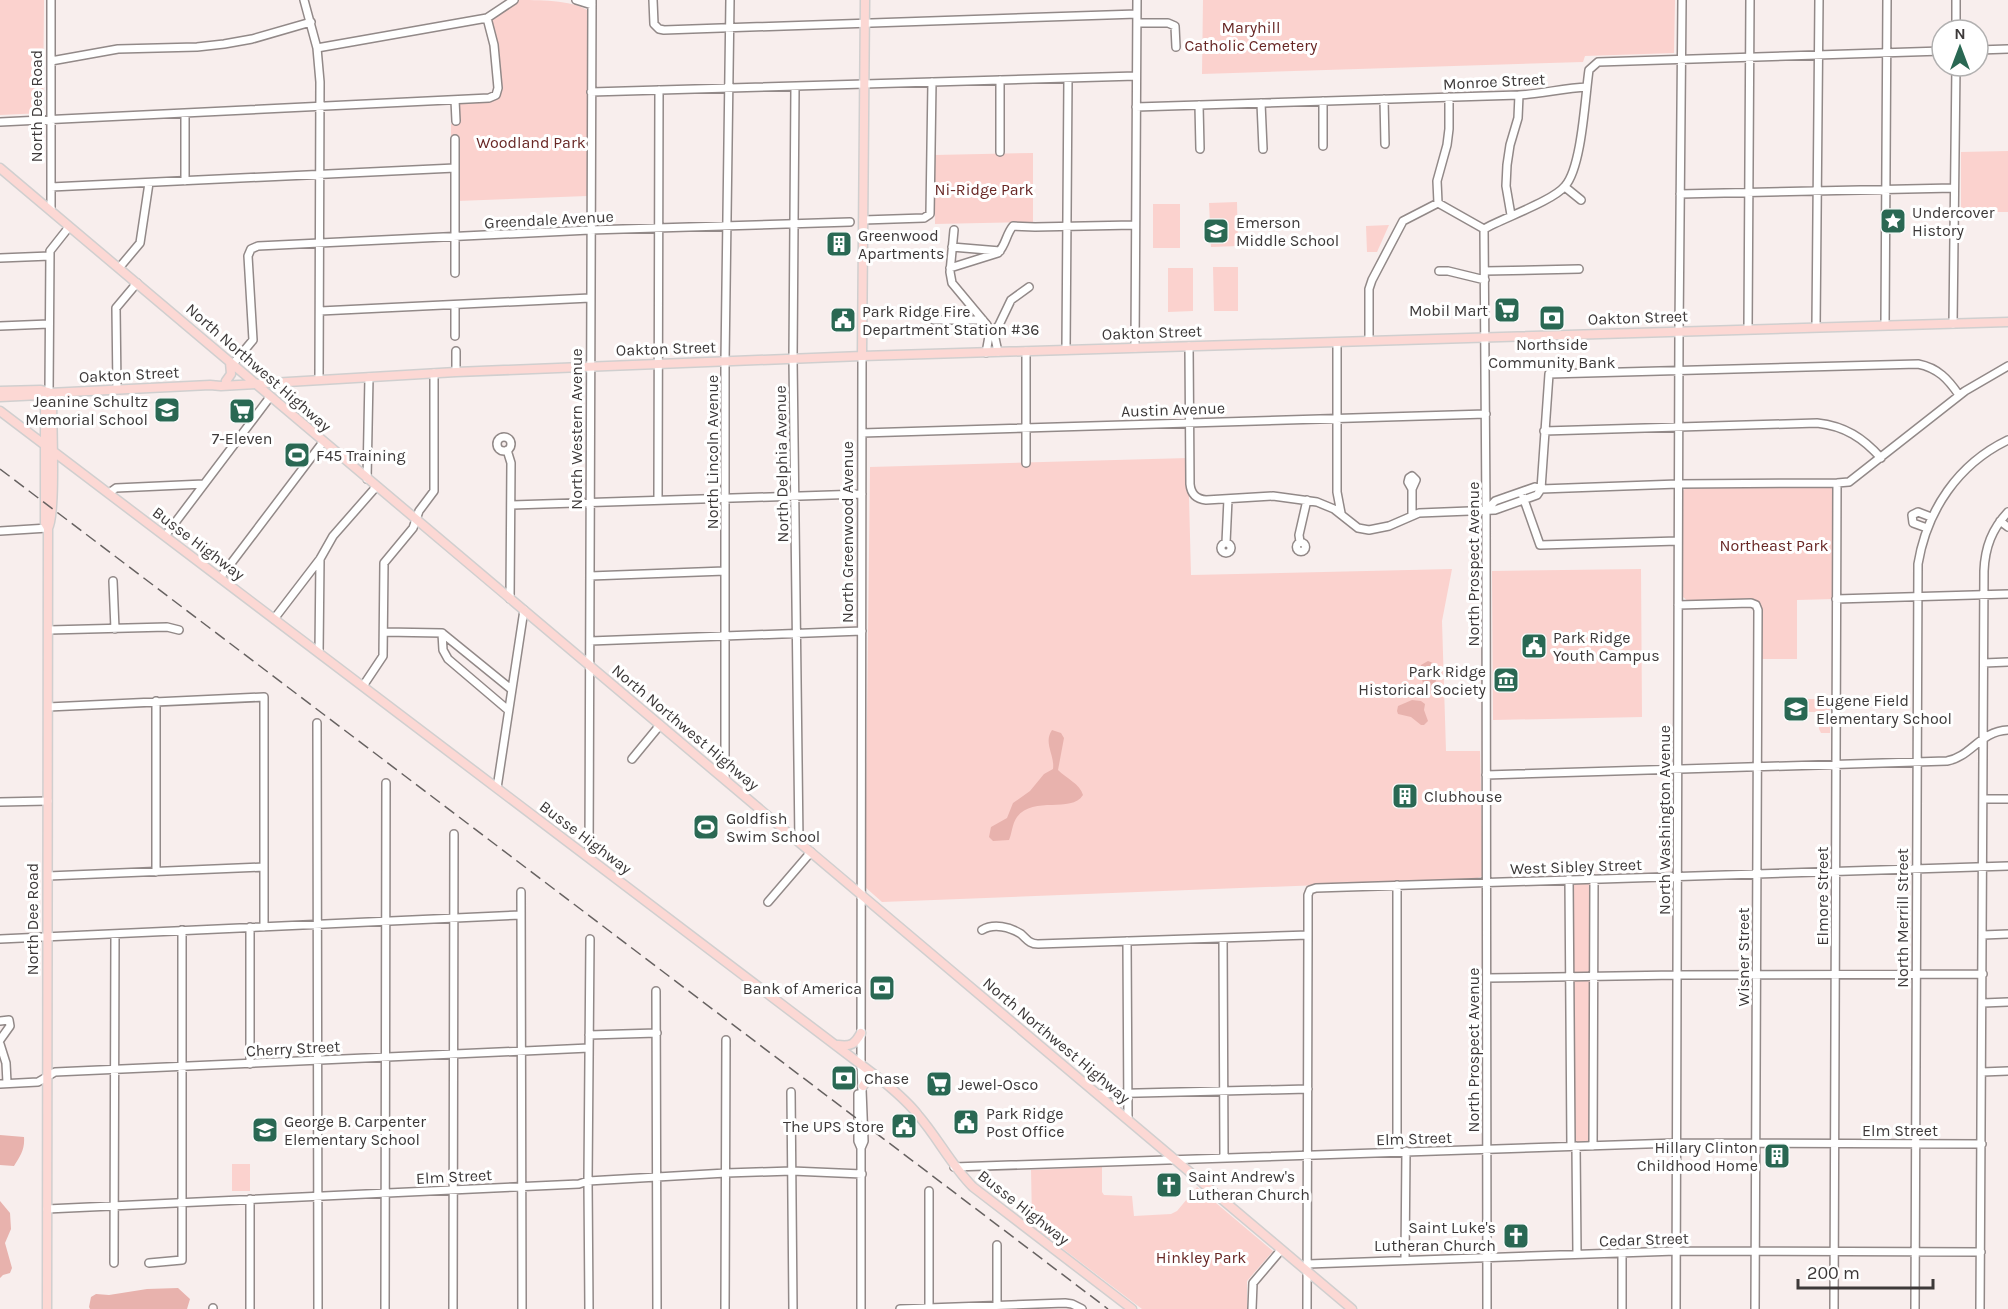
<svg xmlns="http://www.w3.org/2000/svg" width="2008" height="1309" font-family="Karla,sans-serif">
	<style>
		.green { fill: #fbd2ce }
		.forest { fill: #e8b2ad }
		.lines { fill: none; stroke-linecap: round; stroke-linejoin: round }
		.minor-casing { stroke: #928988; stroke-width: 10 }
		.major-casing { stroke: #d0cfcf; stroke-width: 11 }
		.minor { stroke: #fff; stroke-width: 7 }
		.major { stroke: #fcd8d4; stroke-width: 8 }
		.rail { stroke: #676261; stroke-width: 1.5; stroke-dasharray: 12 6; stroke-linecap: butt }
		.labels { text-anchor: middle; stroke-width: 6; stroke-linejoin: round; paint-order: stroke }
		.park-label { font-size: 16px; fill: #682725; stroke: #fff }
		.street-label { font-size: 16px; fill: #3d3939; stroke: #fff }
		.poi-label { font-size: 16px; fill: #3d3939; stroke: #fff; text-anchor: start }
	</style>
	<rect width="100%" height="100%" fill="#f8eeed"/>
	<path class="green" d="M0,0H44L43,113L0,115Z
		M517,0C537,0 572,0 587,10V196L457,201L459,136H451V124H459V106L461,103L491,101L500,94L498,54L492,19L510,7Z
		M1203,0H1675L1674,53L1585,56L1583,62L1202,74Z
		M2008,151V212H1961V152Z
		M1033,153V222L935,224L934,155Z
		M1237,202L1238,246L1211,247L1209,203Z
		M1153,204H1180V248H1153Z
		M1389,225L1377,252H1367L1366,226Z
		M1213,267H1238V311H1214Z
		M1168,268H1193V311L1168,312Z
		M1188,458L1191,575L1452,569L1442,621L1446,751H1480L1483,876L1474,879L882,902L865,887L870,467Z
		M1687,486L1833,487L1834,599L1797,600V659H1761V606L1758,602H1689L1683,597V491Z
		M1641,569L1642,717L1493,720L1492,571Z
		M1802,699H1830V733H1821L1819,729L1818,712H1802Z
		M1573,883H1591L1590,1137L1587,1143L1577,1144L1574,1140Z
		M232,1164H250V1191H232Z
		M1102,1167V1192L1104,1195L1132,1196L1134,1216L1171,1214L1177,1211L1197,1187L1273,1251L1247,1281V1309H1142L1029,1223L1032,1220L1031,1170Z"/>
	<path class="forest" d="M1428,661L1433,663C1439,671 1436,690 1429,696L1423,689C1424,681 1419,673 1421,665Z
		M1412,700L1421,701L1425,704L1424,710L1428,721L1424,725H1421L1411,717L1398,714L1397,711L1398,706Z
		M1052,730L1061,733L1064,738L1058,770C1066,778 1080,784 1083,795C1071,814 1034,795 1017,817C1012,824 1012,833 1009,840L993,841L989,837L991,827L1007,818L1013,803L1030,791L1044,774L1053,769C1055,755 1043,743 1052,730Z
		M0,1135L24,1137C25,1150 20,1156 14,1166L0,1165Z
		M0,1201L10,1213L11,1229L5,1243L12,1268L10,1273L3,1275L0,1278Z
		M178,1288L190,1299L187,1309H90L89,1307L91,1297L96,1294L109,1295L147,1289Z"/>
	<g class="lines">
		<g class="minor-casing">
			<path id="minor" d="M304,0L317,48L320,82L319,379
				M576,0L592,5
				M653,0L654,24L659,29L664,30L1137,14
				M1137,23H1168L1175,26L1176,47
				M1956,30V0
				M317,48L487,18L514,0
				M1978,50L2008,49
				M51,61L118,49L197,47L224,44L252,39L311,22
				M1000,80V152
				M795,87L793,359L799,842
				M591,92L1136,76
				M1384,99L1385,144
				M455,100L456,121
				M1323,101V146
				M1261,103L1263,149
				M1199,105L1200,149
				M1136,107L1519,95C1542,94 1563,88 1587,87
				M185,113V181
				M0,122L489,98L496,95L498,88L494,45L487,18
				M51,187L455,168
				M1565,187L1581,200
				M1680,194L1954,188
				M1438,203L1437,181L1447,145L1449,129V97
				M51,211V0
				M1511,215L1506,186L1507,165L1510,145L1518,118L1519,95
				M863,220L924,218L930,214L932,82
				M1484,229L1486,511L1487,1309
				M1484,229C1503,218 1553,201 1565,186C1582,167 1585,97 1589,70L1598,62L1942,51
				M954,230L950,272L952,283L987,325L995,338L998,352
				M952,247L1000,251
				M0,258L50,256
				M119,268L140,243L149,183
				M950,268L998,253C1006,245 1006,234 1013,226L1035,227L1134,225
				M1439,271H1448L1485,280
				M1485,271L1579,269
				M455,273V139
				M455,305V336
				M320,311L590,298
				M934,320H983
				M1953,324L1956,66
				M1885,325L1887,0
				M0,326L49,324
				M1816,327L1819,0
				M1748,329L1750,0
				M1369,341V289L1372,280L1403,221L1438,203L1484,229
				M1337,342V492L1341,513
				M1189,346L1190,484C1191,494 1196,499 1206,500L1273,496L1317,502L1334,509L1358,528L1369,530L1389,526L1419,513L1495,510L1537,495L1541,489
				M1135,348L1137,0
				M1066,350L1068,78
				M456,351V372
				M1026,351V463
				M986,353L989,336L999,325L1011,300L1029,287
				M233,364L253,340L248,256L251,249L258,246L590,230L850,222
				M117,389L116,308L137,283
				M49,393L50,251L69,227
				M1544,431L1817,423C1845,426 1863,438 1881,458
				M862,433L1486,414
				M497 444a7 7 0 1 1 14 0a7 7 0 1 1-14 0Z
				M507,450L511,463L510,599
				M367,479L369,377
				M1412,489L1416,480L1412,476L1409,478L1408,482L1412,489V515
				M1541,489L1549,374L1918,364C1938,368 1948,379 1959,395
				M109,493L116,488L204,484
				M1523,497L1540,545L1678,541
				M658,500L659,90
				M512,505L862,494
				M1486,511L1495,501L1535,487L1541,489L1678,484L1837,483L1849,482L1965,391L2008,366
				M2000,521L2008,527
				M1927,528L1913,523L1912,515L1918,512L1931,517
				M0,531L48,528
				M165,536L270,397
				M1300,542L1299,535L1307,500
				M1296.5 547a4.5 4.5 0 1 1 9 0a4.5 4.5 0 1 1-9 0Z
				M1221 548a5 5 0 1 1 10 0a5 5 0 1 1-10 0Z
				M1226,543L1228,499
				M590,576L725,571
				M220,578L323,442
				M113,581L115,629
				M1836,599L2008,594
				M1678,605L1751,603L1756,605L1758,610L1755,1309
				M274,619L320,559L333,536L376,487
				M49,630L167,627L179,630
				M384,632L442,633L511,689
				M442,633L443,650L448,659L508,710
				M590,641L862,631
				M319,653L320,559
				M1984,663L2008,662
				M363,686L383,656L384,563L413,528L419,511L434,491V373
				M48,707L264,697V927
				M317,723L318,1309
				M632,759L660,725
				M1486,775L1947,761C1971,757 1980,731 2008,730
				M725,779V361L730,0
				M497,788L524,610
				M1983,799H2008
				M0,802L48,801
				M589,857L592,0
				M156,872V701
				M48,876L264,867
				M1569,879L1571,1146
				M1397,885V1152
				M521,892L522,1309
				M768,902L811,852
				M250,927V1064
				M982,930C994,923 1010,927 1021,934C1027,939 1029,944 1038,944L1308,935
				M1983,935L2008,934
				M1223,938L1224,1157
				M0,939L521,915
				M1127,941L1128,1119
				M1487,978L1677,975L1983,974
				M656,991L657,1309
				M1983,1003L2008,1002
				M0,1021L9,1020L10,1026L0,1040
				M589,1035L657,1033
				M0,1044L6,1063L7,1083
				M1982,1072L2008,1071
				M0,1084L38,1082L55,1072L589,1048
				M791,1092L793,1309
				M858,1094V1141L861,1148
				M1098,1094L1308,1089
				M1576,1146L1577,1254
				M1593,1146L1594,879
				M954,1167L1676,1143L1982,1144
				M929,1191V1309
				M47,1209L579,1184L588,1181L726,1173L792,1171L862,1174
				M997,1245V1309
				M1622,1253V1309
				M1405,1260L1406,1151
				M114,1263L115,934
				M149,1263L182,1260V930
				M1308,1264L1676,1251L1981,1252
				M213,1309V1308
				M250,1309V1199
				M385,1309L386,783
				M453,1309L454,834
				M589,1309L588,1181L590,939
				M725,1309L726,1040
				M861,1309V1148L864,1141L861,1064L862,356
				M900,1309L1065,1303L1072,1304L1082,1309
				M1252,1309L1253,1283L1281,1250
				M1307,1309L1308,935V895L1310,890L1316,888L2008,866
				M1676,1309L1679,331L1682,0
				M1834,1309L1837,483
				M1915,1309L1918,564C1927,510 1958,464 2008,440
				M1980,1309L1984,571C1985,547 1992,529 2008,512"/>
		</g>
		<g class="major-casing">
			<path id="major" d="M0,168L1352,1309
				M862,356L865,0
				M226,381L231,374L230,362
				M0,391L41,390L48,392
				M0,397L41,395L49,393L210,385L221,386L456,372L862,356L2008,322
				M0,411L884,1082C896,1092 908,1102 918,1115C938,1138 951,1165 973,1187L1132,1309
				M48,528L45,523V402L49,393
				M838,1045C851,1047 855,1044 861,1033
				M863,1086L867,1080L880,1081
				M47,1309L48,528C56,518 52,421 52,401L49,393"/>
		</g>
		<use href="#minor" class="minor"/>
		<use href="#major" class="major"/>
		<path class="rail" d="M0,469L1108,1309"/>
	</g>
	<defs>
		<g id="sight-square" transform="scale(1.35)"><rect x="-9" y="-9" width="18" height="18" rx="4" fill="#2a6853" stroke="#fff"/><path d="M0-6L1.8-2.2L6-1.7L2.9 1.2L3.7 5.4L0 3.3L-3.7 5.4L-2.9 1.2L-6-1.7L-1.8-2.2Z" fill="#fff"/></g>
		<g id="school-square" transform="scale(1.35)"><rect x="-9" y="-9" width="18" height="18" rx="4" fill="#2a6853" stroke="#fff"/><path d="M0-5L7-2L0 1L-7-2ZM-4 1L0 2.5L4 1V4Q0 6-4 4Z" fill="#fff"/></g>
		<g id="building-square" transform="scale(1.35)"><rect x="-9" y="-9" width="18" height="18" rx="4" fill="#2a6853" stroke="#fff"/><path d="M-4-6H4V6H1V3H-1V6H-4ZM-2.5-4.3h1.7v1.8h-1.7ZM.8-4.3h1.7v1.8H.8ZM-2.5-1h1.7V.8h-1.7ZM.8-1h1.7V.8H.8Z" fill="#fff"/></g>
		<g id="supermarket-square" transform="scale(1.35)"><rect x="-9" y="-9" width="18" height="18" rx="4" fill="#2a6853" stroke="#fff"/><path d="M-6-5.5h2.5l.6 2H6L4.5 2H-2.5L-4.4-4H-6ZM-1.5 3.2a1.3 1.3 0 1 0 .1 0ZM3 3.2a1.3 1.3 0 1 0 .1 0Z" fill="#fff"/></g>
		<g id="bank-square" transform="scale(1.35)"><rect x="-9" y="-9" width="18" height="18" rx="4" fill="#2a6853" stroke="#fff"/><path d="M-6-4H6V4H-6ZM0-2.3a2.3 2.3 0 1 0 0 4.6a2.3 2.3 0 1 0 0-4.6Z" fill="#fff"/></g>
		<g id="civic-square" transform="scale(1.35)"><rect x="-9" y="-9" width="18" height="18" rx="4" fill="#2a6853" stroke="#fff"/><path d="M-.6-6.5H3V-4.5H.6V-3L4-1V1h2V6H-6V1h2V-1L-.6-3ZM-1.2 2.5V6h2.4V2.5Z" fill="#fff"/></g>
		<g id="stadium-square" transform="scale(1.35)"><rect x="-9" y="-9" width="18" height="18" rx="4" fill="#2a6853" stroke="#fff"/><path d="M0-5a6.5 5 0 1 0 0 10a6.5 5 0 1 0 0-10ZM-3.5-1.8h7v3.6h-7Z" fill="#fff"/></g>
		<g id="museum-square" transform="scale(1.35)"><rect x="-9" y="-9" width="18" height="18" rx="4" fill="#2a6853" stroke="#fff"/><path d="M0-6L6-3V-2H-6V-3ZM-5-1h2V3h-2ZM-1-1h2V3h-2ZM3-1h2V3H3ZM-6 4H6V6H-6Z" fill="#fff"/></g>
		<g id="church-square" transform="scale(1.35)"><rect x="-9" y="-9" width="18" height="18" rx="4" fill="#2a6853" stroke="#fff"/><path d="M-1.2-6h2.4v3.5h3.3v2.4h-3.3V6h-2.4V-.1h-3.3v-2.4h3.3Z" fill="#fff"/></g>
	</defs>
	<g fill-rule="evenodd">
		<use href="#sight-square" x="1893" y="221"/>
		<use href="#school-square" x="1216" y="231"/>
		<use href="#building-square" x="839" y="244"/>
		<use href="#supermarket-square" x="1507" y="310"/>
		<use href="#bank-square" x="1552" y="318"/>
		<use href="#civic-square" x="843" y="320"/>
		<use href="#school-square" x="167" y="410"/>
		<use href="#supermarket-square" x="242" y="411"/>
		<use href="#stadium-square" x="297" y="455"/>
		<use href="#civic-square" x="1534" y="646"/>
		<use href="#museum-square" x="1506" y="680"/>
		<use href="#school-square" x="1796" y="709"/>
		<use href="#building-square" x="1405" y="796"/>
		<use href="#stadium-square" x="706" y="827"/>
		<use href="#bank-square" x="882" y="988"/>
		<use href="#bank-square" x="844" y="1078"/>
		<use href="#supermarket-square" x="939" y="1084"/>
		<use href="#civic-square" x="966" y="1122"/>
		<use href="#civic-square" x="904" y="1126"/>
		<use href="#school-square" x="265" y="1130"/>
		<use href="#building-square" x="1777" y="1156"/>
		<use href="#church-square" x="1169" y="1185"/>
		<use href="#church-square" x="1516" y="1236"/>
	</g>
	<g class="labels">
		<g class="park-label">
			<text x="1251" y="33">Maryhill<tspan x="1251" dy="18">Catholic Cemetery</tspan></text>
			<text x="531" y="148">Woodland Park</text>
			<text x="984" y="195">Ni-Ridge Park</text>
			<text x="1774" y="551">Northeast Park</text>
			<text x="1201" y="1263">Hinkley Park</text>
		</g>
		<g class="street-label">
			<text transform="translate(1494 81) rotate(-3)" y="6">Monroe Street</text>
			<text transform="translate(36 106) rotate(-90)" y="6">North Dee Road</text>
			<text transform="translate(549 219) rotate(-3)" y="6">Greendale Avenue</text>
			<text transform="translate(1638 317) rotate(-2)" y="6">Oakton Street</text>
			<text transform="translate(1152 332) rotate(-2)" y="6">Oakton Street</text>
			<text transform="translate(666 348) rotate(-2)" y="6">Oakton Street</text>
			<text transform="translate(259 367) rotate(41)" y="6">North Northwest Highway</text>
			<text transform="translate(129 374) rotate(-3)" y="6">Oakton Street</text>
			<text transform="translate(1173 409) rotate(-2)" y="6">Austin Avenue</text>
			<text transform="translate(576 429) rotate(-90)" y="6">North Western Avenue</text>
			<text transform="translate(712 452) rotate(-90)" y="6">North Lincoln Avenue</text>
			<text transform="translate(781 464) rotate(-91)" y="6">North Delphia Avenue</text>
			<text transform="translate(847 532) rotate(-90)" y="6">North Greenwood Avenue</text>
			<text transform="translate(199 543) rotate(37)" y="6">Busse Highway</text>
			<text transform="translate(1473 564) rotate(-90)" y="6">North Prospect Avenue</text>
			<text transform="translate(686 727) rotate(40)" y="6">North Northwest Highway</text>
			<text transform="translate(1664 820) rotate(-90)" y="6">North Washington Avenue</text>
			<text transform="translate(586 837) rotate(37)" y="6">Busse Highway</text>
			<text transform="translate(1576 866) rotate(-2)" y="6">West Sibley Street</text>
			<text transform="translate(1822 896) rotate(-90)" y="6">Elmore Street</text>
			<text transform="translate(1902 918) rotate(-90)" y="6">North Merrill Street</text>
			<text transform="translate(32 919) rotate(-90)" y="6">North Dee Road</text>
			<text transform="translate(1743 957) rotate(-90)" y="6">Wisner Street</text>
			<text transform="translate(1057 1040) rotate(40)" y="6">North Northwest Highway</text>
			<text transform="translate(293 1048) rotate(-3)" y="6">Cherry Street</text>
			<text transform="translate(1473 1050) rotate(-90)" y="6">North Prospect Avenue</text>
			<text x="1900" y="1136">Elm Street</text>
			<text transform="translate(1414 1138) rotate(-2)" y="6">Elm Street</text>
			<text transform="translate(454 1176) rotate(-3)" y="6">Elm Street</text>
			<text transform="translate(1024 1207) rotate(38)" y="6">Busse Highway</text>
			<text transform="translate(1644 1239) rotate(-2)" y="6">Cedar Street</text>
		</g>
		<g class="poi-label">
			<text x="1912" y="218">Undercover<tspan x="1912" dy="18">History</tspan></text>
			<text x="1236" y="228">Emerson<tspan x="1236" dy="18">Middle School</tspan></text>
			<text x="858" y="241">Greenwood<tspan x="858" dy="18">Apartments</tspan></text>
			<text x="1488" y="316" text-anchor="end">Mobil Mart</text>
			<text x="862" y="317">Park Ridge Fire<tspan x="862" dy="18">Department Station #36</tspan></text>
			<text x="1552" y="350" text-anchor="middle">Northside<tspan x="1552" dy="18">Community Bank</tspan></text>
			<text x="148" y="407" text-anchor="end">Jeanine Schultz<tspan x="148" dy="18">Memorial School</tspan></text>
			<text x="242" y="444" text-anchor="middle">7-Eleven</text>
			<text x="316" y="461">F45 Training</text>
			<text x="1553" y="643">Park Ridge<tspan x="1553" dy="18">Youth Campus</tspan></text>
			<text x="1486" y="677" text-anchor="end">Park Ridge<tspan x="1486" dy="18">Historical Society</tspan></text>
			<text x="1816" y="706">Eugene Field<tspan x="1816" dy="18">Elementary School</tspan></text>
			<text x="1424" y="802">Clubhouse</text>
			<text x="726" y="824">Goldfish<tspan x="726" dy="18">Swim School</tspan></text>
			<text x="862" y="994" text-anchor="end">Bank of America</text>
			<text x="864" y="1084">Chase</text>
			<text x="958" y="1090">Jewel-Osco</text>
			<text x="986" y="1119">Park Ridge<tspan x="986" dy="18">Post Office</tspan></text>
			<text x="284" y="1127">George B. Carpenter<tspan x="284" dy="18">Elementary School</tspan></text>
			<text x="884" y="1132" text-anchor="end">The UPS Store</text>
			<text x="1758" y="1153" text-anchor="end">Hillary Clinton<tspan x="1758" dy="18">Childhood Home</tspan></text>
			<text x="1188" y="1182">Saint Andrew's<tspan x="1188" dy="18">Lutheran Church</tspan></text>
			<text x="1496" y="1233" text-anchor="end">Saint Luke's<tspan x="1496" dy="18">Lutheran Church</tspan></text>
		</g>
	</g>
	<g transform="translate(1960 48)"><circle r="28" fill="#ffffff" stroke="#b1b0b0" stroke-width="1.5"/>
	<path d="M0-4.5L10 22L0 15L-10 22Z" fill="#2a6853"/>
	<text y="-9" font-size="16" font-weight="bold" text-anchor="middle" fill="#3d3939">N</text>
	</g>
	<path d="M1798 1279v9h135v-9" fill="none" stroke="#3d3939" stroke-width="3"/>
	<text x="1807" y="1279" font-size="18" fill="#3d3939" stroke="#ffffff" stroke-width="4.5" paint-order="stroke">200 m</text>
</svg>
